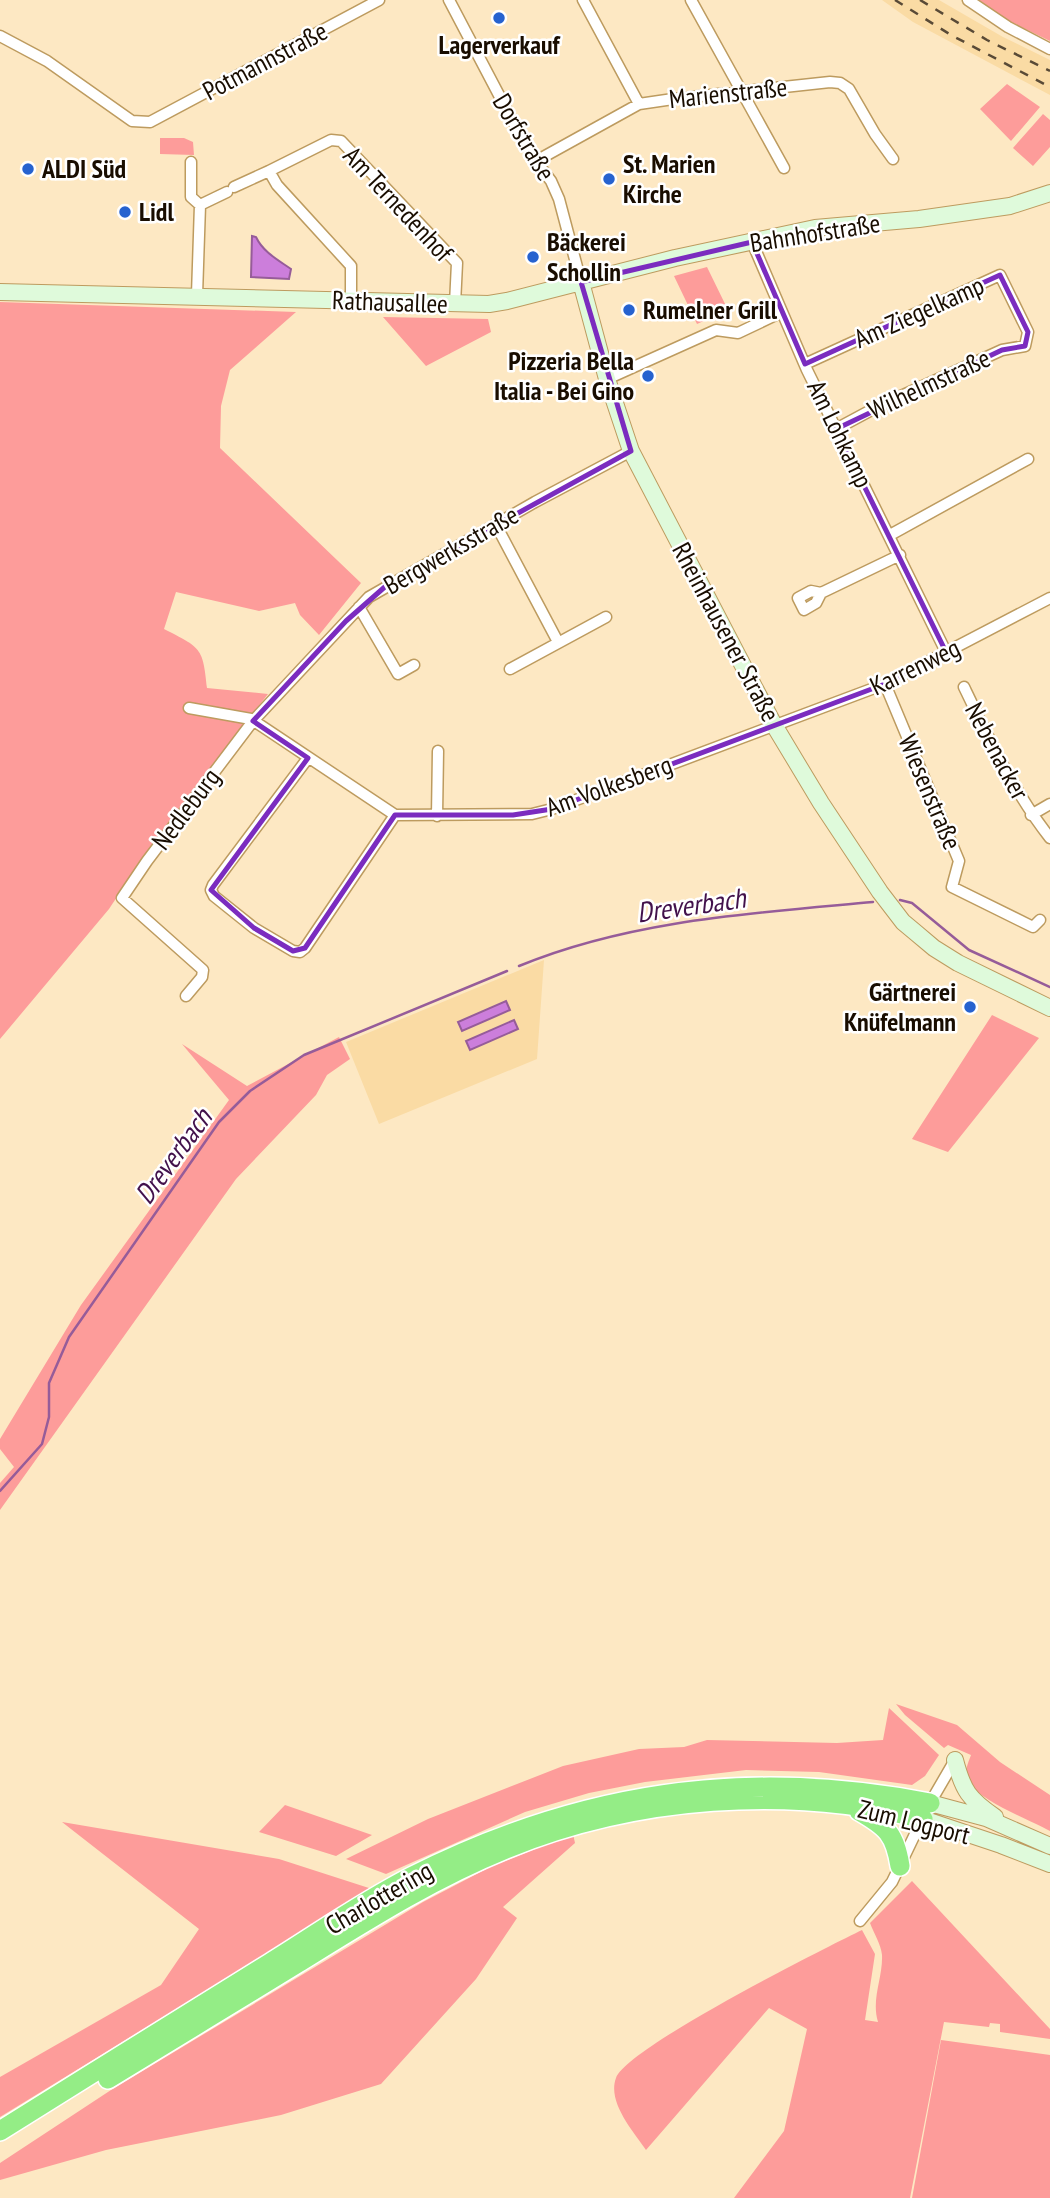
<svg xmlns="http://www.w3.org/2000/svg" width="1050" height="2198" font-family="'PT Sans Narrow',sans-serif">
	<style>
		.built { fill: #fadba4 }
		.green { fill: #fd9c9a }
		.water { fill: #cc7edb; stroke: #965c99; stroke-width: 2 }
		.lines { fill: none; stroke-linecap: round; stroke-linejoin: round }
		.stream { stroke: #965c99; stroke-width: 2.5 }
		.street-casing { stroke: #bd9b5f; stroke-width: 13 }
		.secondary-casing { stroke: #bd9b5f; stroke-width: 18 }
		.highway-casing { stroke: #fff; stroke-width: 22 }
		.street { stroke: #fff; stroke-width: 10 }
		.secondary { stroke: #dffadb; stroke-width: 16 }
		.highway { stroke: #94ed86; stroke-width: 19 }
		.rail { stroke: #594a36; stroke-width: 2.5; stroke-dasharray: 9 9; stroke-linecap: butt }
		.marked { fill: none; stroke: #7b2cbf; stroke-width: 5; stroke-linejoin: round }
		.poi-dot { fill: #2662cf; stroke: #fff; stroke-width: 2.5 }
		.labels { text-anchor: middle; stroke-width: 5; stroke-linejoin: round; paint-order: stroke }
		.poi-label { font-size: 26px; font-weight: bold; fill: #190d00; stroke: #fff; text-anchor: start }
		.street-label { font-size: 26px; fill: #190d00; stroke: #fff }
		.water-label { font-size: 28px; font-style: italic; fill: #42114b; stroke: #fff }
	</style>
	<rect width="100%" height="100%" fill="#fde8c3"/>
	<path class="built" d="M882,0H939L1003,37L1050,60V95L913,22Z
		M544,960L537,1059L379,1124L346,1042Z"/>
	<path class="green" d="M979,0H1050V41L1005,19Z
		M1007,84L1040,107L1011,141L980,109Z
		M1043,114L1050,120V147L1033,166L1013,148Z
		M160,138H184L193,142L194,155L160,154Z
		M707,267L728,310L697,324L674,276Z
		M0,302L296,312L230,370L221,406L220,448L361,583L319,635L300,615L295,603L259,611L176,592L164,629C201,648 203,647 207,688L268,694L148,850L109,909L0,1039Z
		M383,317L488,319L491,332L426,366Z
		M992,1015L1039,1038L948,1152L912,1139Z
		M339,1037L350,1059L327,1075L316,1095L236,1179L0,1510V1483L14,1467L0,1449V1439L81,1305L229,1100L182,1044L247,1086Z
		M896,1704L957,1725L1000,1762L1050,1795V1831C1028,1819 982,1802 968,1782C963,1774 968,1763 971,1755L948,1745L944,1748L905,1715Z
		M889,1708L939,1755L925,1776L912,1785L819,1772L746,1770L645,1782L589,1793L525,1812L386,1874L346,1859L428,1819L563,1766L639,1749L684,1747L707,1740L837,1743L883,1740Z
		M285,1805L372,1835L336,1856L259,1832Z
		M62,1822L279,1859L372,1889L0,2117V2077L161,1985L199,1929Z
		M573,1834L575,1843L503,1907L517,1918L476,1979L381,2084L281,2115L106,2150L0,2180V2163L111,2090L423,1902L492,1866Z
		M912,1881L1050,2029V2039L1000,2032V2024L990,2023L989,2027L944,2022L910,2198H734L784,2131L807,2029L769,2008L646,2150C633,2131 607,2102 616,2078C626,2048 823,1949 862,1930L875,1954L865,2020L878,2022C871,1999 883,1978 882,1955C881,1944 874,1934 870,1923Z
		M941,2040L1050,2055V2198H912Z"/>
	<path class="water" d="M252,236L256,237C263,252 278,260 291,269L289,279L251,277Z
		M506,1001L510,1010L462,1031L458,1022Z
		M514,1020L518,1029L470,1050L466,1041Z"/>
	<g class="lines">
		<path class="stream" d="M900,900L912,903L969,950L1050,987
			M519,966C630,920 754,913 873,902
			M0,1491L42,1444L49,1417V1383L69,1337L219,1122L250,1091L304,1055L507,971"/>
		<g class="street-casing">
			<path id="street" d="M449,0L511,118L536,161L551,181L559,199L581,282
				M583,0L639,104
				M691,0L784,168
				M968,0L1008,27L1050,49
				M0,36L47,61L132,121L150,122L379,0
				M536,161L639,104L673,99L830,82L840,83L849,89L875,134L893,159
				M191,162V197L200,205
				M234,187L269,171
				M752,242L807,370L946,652
				M197,295L200,205L227,192
				M351,300V266L277,185L269,171L331,140L341,141L457,263L455,304
				M805,364L1000,275L1028,332L1025,346L1002,350L877,407L836,429
				M607,379L716,330L738,333L782,312
				M496,525L558,642
				M890,535L1028,459
				M821,593L816,603L804,610L798,598L811,591L821,593L900,555
				M359,607L398,674L414,665
				M510,669L606,617
				M885,684L959,861L952,887L1033,927L1040,920
				M964,687C989,739 1014,792 1050,838
				M189,708L251,719L395,815L532,814L552,809L885,684L1050,598
				M308,758L213,885L211,890L214,896L254,928L293,951L300,952L305,948L395,815
				M1031,815L1050,804
				M437,816L438,751
				M186,996L202,977L203,970L122,898L147,861L253,721L369,597L535,502L631,451
				M860,1921L892,1882L930,1803L955,1760"/>
		</g>
		<g class="secondary-casing">
			<path id="secondary" d="M581,282L607,379L631,451L774,725L821,803L880,892L903,922L915,932L934,948L958,963L1050,1008
				M0,292L489,304L507,301L675,258L815,228L919,219L1010,206L1050,193
				M955,1760C963,1791 969,1799 995,1817
				M930,1803L986,1818L1050,1846
				M923,1819L1001,1845L1050,1864"/>
		</g>
		<g class="highway-casing">
			<path id="highway" d="M859,1811C887,1827 895,1834 900,1866
				M108,2079C171,2040 235,2002 298,1963C366,1921 432,1879 506,1849C635,1796 789,1785 923,1819
				M0,2131C90,2075 180,2018 270,1963C317,1934 362,1902 411,1877C579,1792 744,1767 930,1803"/>
		</g>
		<use href="#street" class="street"/>
		<use href="#secondary" class="secondary"/>
		<use href="#highway" class="highway"/>
		<path class="rail" d="M895,0L951,35L1050,87
			M920,0L987,40L1050,71"/>
	</g>
	<path class="marked" d="M752,242L805,364L1000,275L1028,332L1025,346L1002,350L836,429L946,652L885,684L552,809L513,815H395L305,948L293,951L254,928L211,890L308,758L253,721L346,621L387,585L631,451L581,282Z"/>
	<g class="poi-dot">
		<circle cx="499" cy="18" r="7"/>
		<circle cx="28" cy="169" r="7"/>
		<circle cx="609" cy="179" r="7"/>
		<circle cx="125" cy="212" r="7"/>
		<circle cx="533" cy="257" r="7"/>
		<circle cx="629" cy="310" r="7"/>
		<circle cx="648" cy="376" r="7"/>
		<circle cx="970" cy="1007" r="7"/>
	</g>
	<g class="labels">
		<g class="poi-label">
			<text x="499" y="54" text-anchor="middle">Lagerverkauf</text>
			<text x="623" y="173">St. Marien<tspan x="623" dy="30">Kirche</tspan></text>
			<text x="42" y="178">ALDI Süd</text>
			<text x="139" y="221">Lidl</text>
			<text x="547" y="251">Bäckerei<tspan x="547" dy="30">Schollin</tspan></text>
			<text x="643" y="319">Rumelner Grill</text>
			<text x="634" y="370" text-anchor="end">Pizzeria Bella<tspan x="634" dy="30">Italia - Bei Gino</tspan></text>
			<text x="956" y="1001" text-anchor="end">Gärtnerei<tspan x="956" dy="30">Knüfelmann</tspan></text>
		</g>
		<g class="street-label">
			<text transform="translate(265 61) rotate(-28)" y="9">Potmannstraße</text>
			<text transform="translate(728 93) rotate(-6)" y="9">Marienstraße</text>
			<text transform="translate(524 137) rotate(59)" y="9">Dorfstraße</text>
			<text transform="translate(398 204) rotate(47)" y="9">Am Ternedenhof</text>
			<text transform="translate(815 233) rotate(-9)" y="9">Bahnhofstraße</text>
			<text transform="translate(390 302) rotate(2)" y="9">Rathausallee</text>
			<text transform="translate(919 312) rotate(-24)" y="9">Am Ziegelkamp</text>
			<text transform="translate(929 384) rotate(-25)" y="9">Wilhelmstraße</text>
			<text transform="translate(840 434) rotate(64)" y="9">Am Lohkamp</text>
			<text transform="translate(451 550) rotate(-30)" y="9">Bergwerksstraße</text>
			<text transform="translate(726 632) rotate(62)" y="9">Rheinhausener Straße</text>
			<text transform="translate(915 667) rotate(-26)" y="9">Karrenweg</text>
			<text transform="translate(997 751) rotate(62)" y="9">Nebenacker</text>
			<text transform="translate(609 786) rotate(-20)" y="9">Am Volkesberg</text>
			<text transform="translate(930 792) rotate(67)" y="9">Wiesenstraße</text>
			<text transform="translate(186 809) rotate(-53)" y="9">Nedleburg</text>
			<text transform="translate(914 1822) rotate(14)" y="9">Zum Logport</text>
			<text transform="translate(379 1898) rotate(-30)" y="9">Charlottering</text>
		</g>
		<g class="water-label">
			<text transform="translate(691 905) rotate(-8)" y="10">Dreverbach</text>
			<text transform="translate(173 1156) rotate(-54)" y="10">Dreverbach</text>
		</g>
	</g>
</svg>
